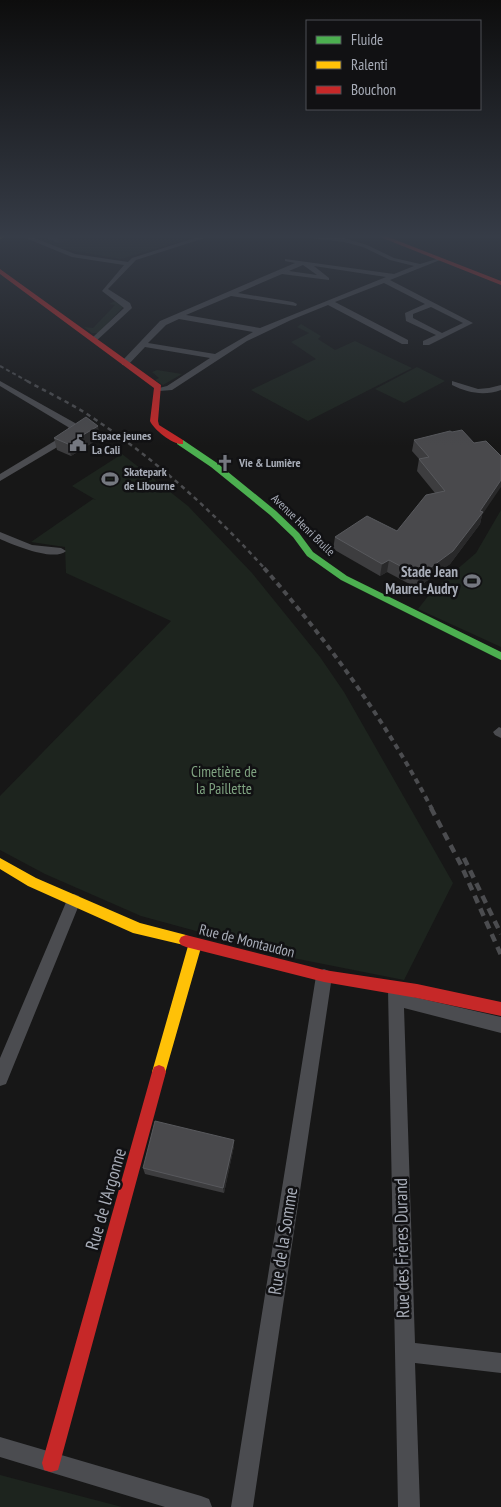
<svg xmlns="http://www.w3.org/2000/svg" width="501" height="1507" font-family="'PT Sans Narrow',sans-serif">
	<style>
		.green { fill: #1d241e }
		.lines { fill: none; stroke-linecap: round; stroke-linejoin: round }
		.street { fill: #4b4c50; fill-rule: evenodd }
		.fast { fill: #4caf50; fill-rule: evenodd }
		.slow { fill: #ffc107; fill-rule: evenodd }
		.jam { fill: #c62828; fill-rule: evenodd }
		.rail-far3 { stroke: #4b4c4f; stroke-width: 2; stroke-dasharray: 4 3; stroke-linecap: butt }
		.rail-far2 { stroke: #4b4c4f; stroke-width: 2.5; stroke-dasharray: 4.5 4; stroke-linecap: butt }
		.rail-far1 { stroke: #4b4c4f; stroke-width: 4; stroke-dasharray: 5.5 4.5; stroke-linecap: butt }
		.rail { stroke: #4b4c4f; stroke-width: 4.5; stroke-dasharray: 8 6; stroke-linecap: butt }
		.wall { fill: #3d3d3f }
		.shaded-wall { fill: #29292a }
		.building { fill: #49494c; stroke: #58595d }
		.labels { text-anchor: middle; stroke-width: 5; stroke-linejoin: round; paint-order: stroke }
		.far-poi-label { font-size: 12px; font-weight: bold; fill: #a8adb8; stroke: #111113; text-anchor: start }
		.far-street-label { font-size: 12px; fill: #a8adb8; stroke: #111113 }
		.poi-label { font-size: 15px; font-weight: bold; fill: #a8adb8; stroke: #111113; text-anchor: end }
		.park-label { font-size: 15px; fill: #7fa381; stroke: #111113 }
		.street-label { font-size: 15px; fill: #a8adb8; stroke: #111113 }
		.near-street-label { font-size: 18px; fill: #a8adb8; stroke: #111113 }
	</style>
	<rect width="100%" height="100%" fill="#171717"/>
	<path class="green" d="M28,235H201L121,259L63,249Z
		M115,301L123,307L98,333H92L84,327L93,328L115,305L109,304Z
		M301,324L321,336L318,339L335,350L355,341L412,368L308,421L251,390L316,359L291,342L309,333L297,327Z
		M417,367L445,381L404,403L375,389Z
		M157,370L182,374L163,385L155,380L159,378L152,372Z
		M122,454L188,506L252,573L320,657L344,692L453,883L404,980L273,954L221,940L205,930L196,931L141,916L45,874L0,850V796L171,621L66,573L65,547L31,542L93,499L96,500L72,486Z
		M501,510V647L418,609L433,590L476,553Z
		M0,1475L122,1507H0Z"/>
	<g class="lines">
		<path class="street" d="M18,235H27L75,254L128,262L132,258L204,235H214L136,260L108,289L130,303L132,308L95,342L91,340L92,338L124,308L102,291L124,265L72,257Z
			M224,235H244L241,237Z
			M284,235L344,238L367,245L394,258L420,264L440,258V260L390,280L473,323L429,345H423V341L436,335L406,321L405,313L425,304L384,283L335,302L408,340V344H402L328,305L291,320L247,341L172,390L159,391L155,389L167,386L210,358L145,347L128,365H122V361L160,321L295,263L285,261V259L394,274L414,266L390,260L363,247L344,242ZM303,265L317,275L289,271ZM314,266L386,277L260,328L186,315L231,296L296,306L297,304L293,302L238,293L282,274L329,280V278ZM431,307L463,323L442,333L413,318V314ZM179,319L253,332L215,354L148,343L166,325Z
			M0,381L75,423L79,431L76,436L0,481V474L71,431L68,427L0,386Z
			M452,381L478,389L489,388L501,385V390C484,396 468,393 452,385Z
			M0,532L32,545L61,548L66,551C54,562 14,545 0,539Z
			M499,727L501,728V738L495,735L493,732Z
			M74,894L79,896L81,900L6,1084L0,1086V1058L67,900L69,896Z
			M324,969L329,971L332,976L253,1507H231L316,976L319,971Z
			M396,982L401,984L414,997L501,1017V1033L404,1008L415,1343L501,1353V1373L415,1363L420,1507H398L388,989L391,984Z
			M0,1437L201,1496L209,1499L212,1507H165L0,1457Z"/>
		<path class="fast" d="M177,440H183L217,463L276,511L299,533L313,552L347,576L501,652V660L341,580L307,556L293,537L270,515L211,467L177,444Z"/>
		<path class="slow" d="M0,235H9L0,239Z
			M0,858L36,878L140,923L186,935L192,939L195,938L200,940L202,944L164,1077L159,1079L154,1077L152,1072L188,946L133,933L28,886L0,869Z"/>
		<path class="jam" d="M375,235H383L501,281V285Z
			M0,269L161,385L158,421L159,425L183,440V444C173,445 154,430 150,421L154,388L0,274Z
			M186,935L324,970L417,984L501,1002V1016L417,998L324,982L186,947L181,945L179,941L181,937Z
			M159,1065L164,1067L166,1072L60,1463L58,1470L51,1472L44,1470L42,1463L152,1072L154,1067Z"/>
		<path class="rail-far3" d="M0,366L29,382"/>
		<path class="rail-far2" d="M27,381C47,392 68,402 87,414C153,457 213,511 265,569"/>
		<path class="rail-far1" d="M264,568C329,642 386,722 432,809"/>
		<path class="rail" d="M431,808L461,865L501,955
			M464,858L501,934"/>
	</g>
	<path class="wall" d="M37,235H79L59,243Z
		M54,438H100L71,456L57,450Z
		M414,440L482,515L480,524L450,564L417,588L387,572L380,576L333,549L335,537L397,531L435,493L417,471L419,459L412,451Z
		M234,1146L224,1193L145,1174L143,1168Z"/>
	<path class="shaded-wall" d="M58,235H79L59,243Z
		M98,426L100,438L71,456L68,444Z
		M501,480V487L482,515L480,524L450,564L417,588L419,576L480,511Z
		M389,560L387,572L380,576L382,564Z
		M234,1140V1146L224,1193L223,1188Z"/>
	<path class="building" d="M86,417L98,426L68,444L54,438Z
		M462,430L474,443L486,441L501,456V480L480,511L483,512L453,551L419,576L389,560L382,564L335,537L367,516L397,531L426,495L445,491L419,459L429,457L414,440L450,431L452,432Z
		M155,1121L234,1140L223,1188L143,1168Z"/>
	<linearGradient id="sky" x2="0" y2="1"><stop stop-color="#0d0d0d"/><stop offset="0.53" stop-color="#363c47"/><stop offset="1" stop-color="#363c47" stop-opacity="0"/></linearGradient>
	<rect width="501" height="446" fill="url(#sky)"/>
	<defs>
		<g id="civic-bare" transform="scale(1.35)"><path d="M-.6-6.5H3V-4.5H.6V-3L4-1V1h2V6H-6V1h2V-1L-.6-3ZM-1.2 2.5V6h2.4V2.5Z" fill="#757880" stroke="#111113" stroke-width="2.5" paint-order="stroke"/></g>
		<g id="church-bare" transform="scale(1.35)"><path d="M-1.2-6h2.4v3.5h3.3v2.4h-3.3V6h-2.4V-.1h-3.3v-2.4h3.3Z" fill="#757880" stroke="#111113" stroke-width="2.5" paint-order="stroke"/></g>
		<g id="stadium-bare" transform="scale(1.35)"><path d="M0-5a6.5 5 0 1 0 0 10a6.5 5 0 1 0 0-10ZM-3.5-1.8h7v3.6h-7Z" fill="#757880" stroke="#111113" stroke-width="2.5" paint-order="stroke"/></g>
	</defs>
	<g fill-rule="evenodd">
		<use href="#civic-bare" x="78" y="443"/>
		<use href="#church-bare" x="225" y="463"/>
		<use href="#stadium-bare" x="110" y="479"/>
		<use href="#stadium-bare" x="472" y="581"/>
	</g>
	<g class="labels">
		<g class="far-poi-label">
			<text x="92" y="440">Espace jeunes<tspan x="92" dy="14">La Cali</tspan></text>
			<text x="239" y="467">Vie &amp; Lumière</text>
			<text x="124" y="476">Skatepark<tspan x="124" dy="14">de Libourne</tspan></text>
		</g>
		<g class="far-street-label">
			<text transform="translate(303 525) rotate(44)" y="4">Avenue Henri Brulle</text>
		</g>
		<g class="poi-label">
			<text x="458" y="577">Stade Jean<tspan x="458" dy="17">Maurel-Audry</tspan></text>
		</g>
		<g class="park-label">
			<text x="224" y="777">Cimetière de<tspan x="224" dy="17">la Paillette</tspan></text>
		</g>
		<g class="street-label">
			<text transform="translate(247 941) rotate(14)" y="5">Rue de Montaudon</text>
		</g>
		<g class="near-street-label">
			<text transform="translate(106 1199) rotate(-74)" y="6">Rue de l'Argonne</text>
			<text transform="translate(283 1241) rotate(-81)" y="6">Rue de la Somme</text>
			<text transform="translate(402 1248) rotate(-91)" y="6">Rue des Frères Durand</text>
		</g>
	</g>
	<rect x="306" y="20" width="175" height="90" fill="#111113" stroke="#4d4f55"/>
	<rect x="316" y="36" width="25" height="8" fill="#4caf50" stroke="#4d4f55"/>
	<text x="351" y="45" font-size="15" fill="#a8adb8">Fluide</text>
	<rect x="316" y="61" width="25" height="8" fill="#ffc107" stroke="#4d4f55"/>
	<text x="351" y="70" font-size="15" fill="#a8adb8">Ralenti</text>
	<rect x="316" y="86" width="25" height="8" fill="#c62828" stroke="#4d4f55"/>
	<text x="351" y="95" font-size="15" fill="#a8adb8">Bouchon</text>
</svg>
